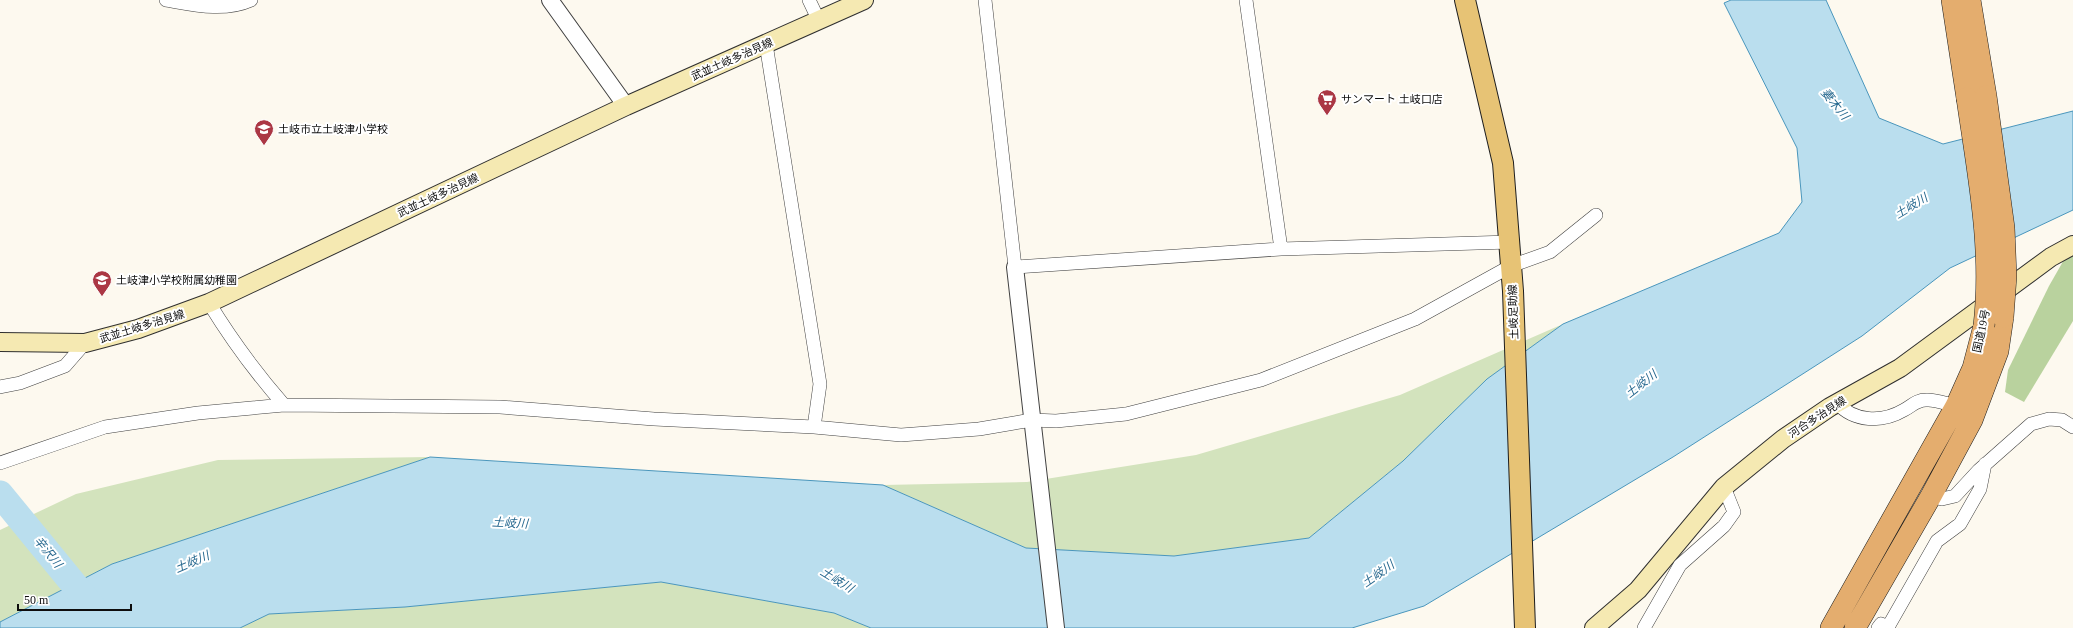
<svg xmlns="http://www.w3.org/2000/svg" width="2073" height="628" font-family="'Times New Roman','Noto Sans JP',serif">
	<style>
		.green { fill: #d3e3bd }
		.forest { fill: #b9d29e }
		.water { fill: #badeee; stroke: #4a96bc }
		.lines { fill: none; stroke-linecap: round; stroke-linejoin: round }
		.river { stroke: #badeee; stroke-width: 27 }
		.minor-casing { stroke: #404040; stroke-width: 14 }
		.tertiary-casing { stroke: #404040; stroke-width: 18 }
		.secondary-casing { stroke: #2f2f2f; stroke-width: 20 }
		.primary-casing { stroke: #1e1e1e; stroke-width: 22 }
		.trunk-casing { stroke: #1e1e1e; stroke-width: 22 }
		.minor { stroke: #fff; stroke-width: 13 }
		.tertiary { stroke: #fff; stroke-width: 16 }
		.secondary { stroke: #f5e9b2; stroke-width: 18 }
		.primary { stroke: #e7c375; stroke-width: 20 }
		.trunk { stroke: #e4ad6e; stroke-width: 21 }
		.trunk-bridge-casing { stroke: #1e1e1e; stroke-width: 22; stroke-linecap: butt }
		.trunk-bridge { stroke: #e4ad6e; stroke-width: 21 }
		.labels { text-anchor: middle; stroke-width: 4; stroke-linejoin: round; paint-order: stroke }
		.street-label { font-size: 11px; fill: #0d0d0d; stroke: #fff }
		.poi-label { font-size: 11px; fill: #0d0d0d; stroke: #fff; text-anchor: start }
		.water-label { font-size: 12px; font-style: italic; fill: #26688f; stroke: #fff }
	</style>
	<rect width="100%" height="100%" fill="#fdf9ef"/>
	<path class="green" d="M1563,324L1487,379L1403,461L1309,538L1174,556L1026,548L883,485L1027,482L1196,455L1400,395Z
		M430,457L112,564L0,622V530L76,494L218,460Z
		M661,582L834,613L871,628H240L269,614L405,607Z"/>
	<path class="forest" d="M2073,244V321L2024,402L2005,392L2008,370L2049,286Z"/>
	<path class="water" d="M1731,0H1826L1879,118L1943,144L2073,111V210L1950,268L1862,336L1673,457L1424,606L1352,628H871L834,613L661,582L405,607L269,614L240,628H0V622L112,564L430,457L883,485L1026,548L1174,556L1309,538L1403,461L1487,379L1563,324L1779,233L1802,202L1797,148L1724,3Z"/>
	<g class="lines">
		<path class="river" d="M0,494L95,610"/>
		<g class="minor-casing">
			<path id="minor" d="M166,0C195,5 224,12 251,0
				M809,0L819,21
				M985,0L1015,267L1281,249L1510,242
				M1246,0L1281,249
				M766,44L820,384L814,427
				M209,303C231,339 256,373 284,405
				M0,387L20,383L65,366L85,343
				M1837,403C1854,422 1882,423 1904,410C1912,406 1916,400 1926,400C1935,399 1946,404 1956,406
				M0,463L105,427L198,413L284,405L500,407L654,419L814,427L901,435L979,429L1032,420L1056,421L1126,414L1261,380L1415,319L1511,266L1550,252L1596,215
				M1931,496L1942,499L1955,496L1979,470L2031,424L2049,419L2062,420L2073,427
				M1644,628L1680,565L1724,526L1734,512L1724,487
				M1878,628L1881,624L1888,627L1937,541L1960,524L1980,489L1985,464"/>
		</g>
		<g class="tertiary-casing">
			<path id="tertiary" d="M550,0L626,106
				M1015,267L1056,628"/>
		</g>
		<g class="secondary-casing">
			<path id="secondary" d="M0,342L85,343L138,329L209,303L626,106L864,0
				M1594,628L1638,590L1724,487L1783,439L1830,407L1900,368L2051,257L2073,245"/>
		</g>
		<g class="primary-casing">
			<path id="primary" d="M1465,0L1503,163L1513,291L1525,628"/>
		</g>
		<g class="trunk-casing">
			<path id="trunk" d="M1952,0L1967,98
				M1970,0L1986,96
				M1831,628L1956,406L1973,368L1984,326
				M1855,628L1931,496L1972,420L1998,351L2003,317"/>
		</g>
		<use href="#minor" class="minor"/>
		<use href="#tertiary" class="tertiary"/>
		<use href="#secondary" class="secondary"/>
		<use href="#primary" class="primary"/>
		<use href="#trunk" class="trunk"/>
		<g class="trunk-bridge-casing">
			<path id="trunk-bridge" d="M1986,96L2004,228L2006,276L2003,317
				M1967,98C1978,175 1993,249 1984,326"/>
		</g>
		<use href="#trunk-bridge" class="trunk-bridge"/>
	</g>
	<defs>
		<g id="supermarket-pin" transform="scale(1)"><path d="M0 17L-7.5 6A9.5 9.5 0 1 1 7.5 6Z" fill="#ab3744" stroke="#fff"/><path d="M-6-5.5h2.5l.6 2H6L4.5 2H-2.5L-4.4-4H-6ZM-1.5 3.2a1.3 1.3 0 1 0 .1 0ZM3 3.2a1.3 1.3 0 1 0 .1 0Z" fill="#fff"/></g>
		<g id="school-pin" transform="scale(1)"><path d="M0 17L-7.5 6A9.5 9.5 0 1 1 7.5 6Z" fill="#ab3744" stroke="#fff"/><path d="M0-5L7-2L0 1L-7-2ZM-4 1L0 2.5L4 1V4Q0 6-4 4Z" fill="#fff"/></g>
	</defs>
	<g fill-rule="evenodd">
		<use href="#supermarket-pin" x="1327" y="99"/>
		<use href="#school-pin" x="264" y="129"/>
		<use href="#school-pin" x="102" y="280"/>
	</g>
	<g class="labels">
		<g class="street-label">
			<text transform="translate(732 59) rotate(-24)" y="4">武並土岐多治見線</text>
			<text transform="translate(438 195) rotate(-25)" y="4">武並土岐多治見線</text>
			<text transform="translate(1513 312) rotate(-92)" y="4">土岐足助線</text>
			<text transform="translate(142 326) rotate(-17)" y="4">武並土岐多治見線</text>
			<text transform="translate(1981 331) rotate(-78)" y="4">国道19号</text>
			<text transform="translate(1817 417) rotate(-33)" y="4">河合多治見線</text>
		</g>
		<g class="poi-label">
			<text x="1341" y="103">サンマート 土岐口店</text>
			<text x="278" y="133">土岐市立土岐津小学校</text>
			<text x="116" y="284">土岐津小学校附属幼稚園</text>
		</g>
		<g class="water-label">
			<text transform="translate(1835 104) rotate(51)" y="4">妻木川</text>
			<text transform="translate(1911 206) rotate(-31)" y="4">土岐川</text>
			<text transform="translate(1641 384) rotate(-38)" y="4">土岐川</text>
			<text transform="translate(510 523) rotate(3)" y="4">土岐川</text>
			<text transform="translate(48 552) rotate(51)" y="4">辛沢川</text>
			<text transform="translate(192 562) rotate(-23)" y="4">土岐川</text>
			<text transform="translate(1378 574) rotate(-35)" y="4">土岐川</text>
			<text transform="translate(837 580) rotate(32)" y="4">土岐川</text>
		</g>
	</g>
	<path d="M18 604v6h113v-6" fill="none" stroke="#0d0d0d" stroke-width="2"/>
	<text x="24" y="604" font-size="12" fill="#0d0d0d" stroke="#ffffff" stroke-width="3" paint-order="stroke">50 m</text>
</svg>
